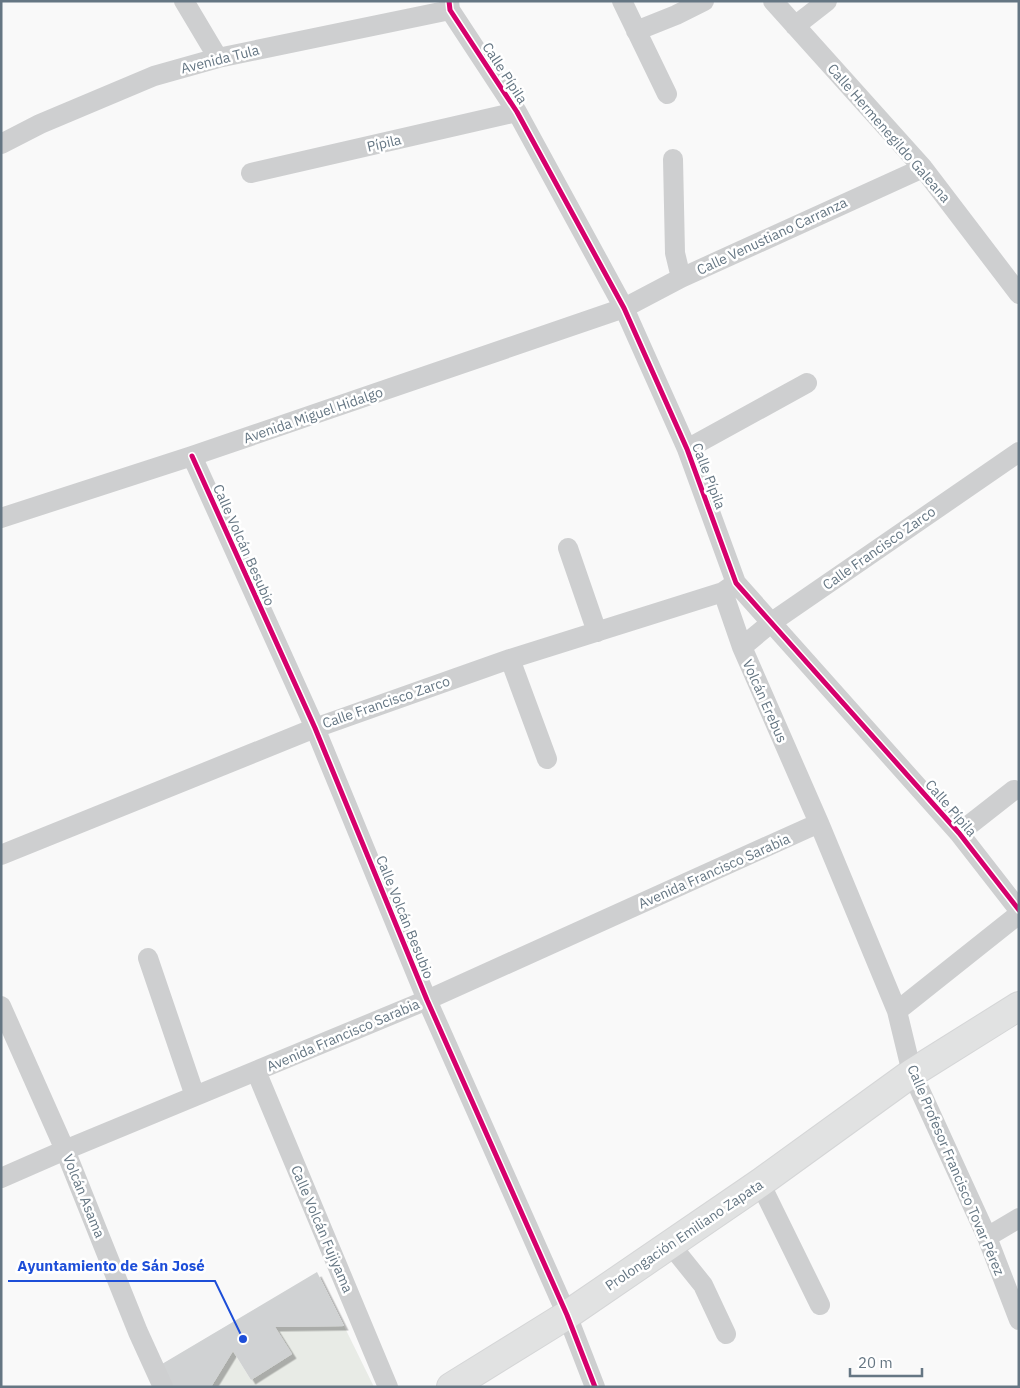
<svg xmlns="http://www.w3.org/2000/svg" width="1020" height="1388" font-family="'IBM Plex Sans',sans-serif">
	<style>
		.green { fill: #e8ebe6 }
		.building { fill: #d0d2d3; filter: url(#shadow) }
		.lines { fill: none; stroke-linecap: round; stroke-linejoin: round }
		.secondary-casing { stroke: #d5d6d7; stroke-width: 30 }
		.street { stroke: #cecfd0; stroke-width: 20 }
		.secondary { stroke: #e1e2e2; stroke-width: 28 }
		.cycleway-casing { stroke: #fff; stroke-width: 8 }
		.cycleway { stroke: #d6006c; stroke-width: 5 }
		.labels { text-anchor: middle; stroke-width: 5; stroke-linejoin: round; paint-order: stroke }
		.street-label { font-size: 14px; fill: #657683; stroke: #fff }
		.leader { fill: none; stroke: #1d4ed8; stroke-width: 2 }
		.callout-dot { fill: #1d4ed8; stroke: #fff; stroke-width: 2 }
		.callout-label { font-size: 15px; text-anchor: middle; font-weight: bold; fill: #1d4ed8; stroke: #fff; stroke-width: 5; stroke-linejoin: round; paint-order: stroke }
	</style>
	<defs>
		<filter id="shadow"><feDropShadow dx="4.5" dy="4.5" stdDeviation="0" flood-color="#0004"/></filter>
	</defs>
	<rect width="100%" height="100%" fill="#f9f9f9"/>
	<path class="green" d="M344,1326L374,1387H211L233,1351L251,1380L292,1354L275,1327Z"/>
	<path class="building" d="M317,1272L344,1326L275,1327L292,1354L251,1380L233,1351L211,1387H172L162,1364Z"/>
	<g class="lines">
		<g class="secondary-casing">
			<path id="secondary" d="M451,1387L567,1315L760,1183L912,1073L1019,1006"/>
		</g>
		<path class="street" d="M184,1L218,58
			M449,1L450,10L517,112L624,308L687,449L736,583L959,833L1019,910
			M622,1L667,94
			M773,1L923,168L1019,294
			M795,26L827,1
			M636,31L676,15L704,1
			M1,144L40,124L154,76L218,58L450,10
			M673,159L675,253L681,278
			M251,173L517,112
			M687,449L807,383
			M192,456L315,728L427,1000L567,1315L595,1387
			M1,518L192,456L624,308L681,278L923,168
			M568,548L597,632
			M736,583L723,592L742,647L819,823L897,1011L912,1073L987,1237L1019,1320
			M742,647L772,622L1019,452
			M510,659L547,759
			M959,833L1014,790
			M1,855L315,728L510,659L723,592
			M148,958L195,1096
			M1,1006L65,1150L138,1332L163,1387
			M897,1011L1019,914
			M256,1071L388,1387
			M1,1178L65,1150L427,1000L819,823
			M760,1183L820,1305
			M987,1237L1019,1218
			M670,1244L703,1285L726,1334"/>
		<use href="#secondary" class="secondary"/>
		<g class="cycleway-casing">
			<path id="cycleway" d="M449,1L450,10L517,112L624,308L687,449L736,583L959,833L1019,910
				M192,456L315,728L427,1000L567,1315L595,1387"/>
		</g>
		<use href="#cycleway" class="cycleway"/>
	</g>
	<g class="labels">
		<g class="street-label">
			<text transform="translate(220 59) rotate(-14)" y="5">Avenida Tula</text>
			<text transform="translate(505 73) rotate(57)" y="5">Calle Pípila</text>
			<text transform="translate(889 133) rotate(49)" y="5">Calle Hermenegildo Galeana</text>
			<text transform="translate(384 143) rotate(-13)" y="5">Pípila</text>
			<text transform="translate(772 236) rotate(-25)" y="5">Calle Venustiano Carranza</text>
			<text transform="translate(313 415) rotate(-19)" y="5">Avenida Miguel Hidalgo</text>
			<text transform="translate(709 476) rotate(69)" y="5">Calle Pípila</text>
			<text transform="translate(244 545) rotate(66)" y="5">Calle Volcán Besubio</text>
			<text transform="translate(879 548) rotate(-35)" y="5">Calle Francisco Zarco</text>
			<text transform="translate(765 701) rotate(66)" y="5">Volcán Erebus</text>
			<text transform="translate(386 702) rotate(-19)" y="5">Calle Francisco Zarco</text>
			<text transform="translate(951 808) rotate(49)" y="5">Calle Pípila</text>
			<text transform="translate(714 871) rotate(-24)" y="5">Avenida Francisco Sarabia</text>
			<text transform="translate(405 917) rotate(68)" y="5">Calle Volcán Besubio</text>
			<text transform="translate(343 1035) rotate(-23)" y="5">Avenida Francisco Sarabia</text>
			<text transform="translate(956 1170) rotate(67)" y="5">Calle Profesor Francisco Tovar Pérez</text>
			<text transform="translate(84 1196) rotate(68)" y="5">Volcán Asama</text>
			<text transform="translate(322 1229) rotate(67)" y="5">Calle Volcán Fujiyama</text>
			<text transform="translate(684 1235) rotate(-34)" y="5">Prolongación Emiliano Zapata</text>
		</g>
	</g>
	<path class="leader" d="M243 1339L215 1281H8"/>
	<circle class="callout-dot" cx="243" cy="1339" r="5"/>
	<g class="callout-label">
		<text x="111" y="1271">Ayuntamiento de Sán José</text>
	</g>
	<rect width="1020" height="1388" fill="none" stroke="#657683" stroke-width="5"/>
	<path d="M850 1368v8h72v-8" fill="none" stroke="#657683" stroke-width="2.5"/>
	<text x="858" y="1368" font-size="15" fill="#657683" stroke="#ffffff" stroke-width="4" paint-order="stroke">20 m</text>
</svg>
